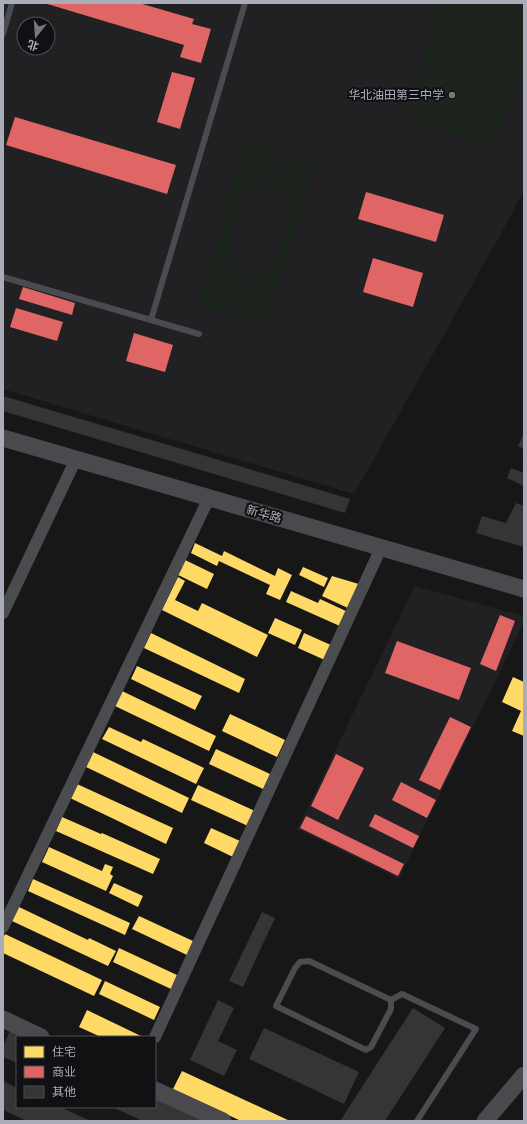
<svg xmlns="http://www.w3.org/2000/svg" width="527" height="1124" font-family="Manrope,'Noto Sans SC',sans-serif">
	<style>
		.built { fill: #212123; fill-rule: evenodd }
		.green { fill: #1d241e }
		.homes { fill: #ffd966 }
		.shops { fill: #e06666 }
		.building { fill: #353536 }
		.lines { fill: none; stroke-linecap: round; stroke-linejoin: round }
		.lane { stroke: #4b4c50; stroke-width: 6 }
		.street { stroke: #4b4c50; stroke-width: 12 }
		.secondary { stroke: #4a4a4e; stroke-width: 17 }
		.poi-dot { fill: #757880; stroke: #111113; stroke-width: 1.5 }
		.labels { text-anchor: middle; stroke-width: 4; stroke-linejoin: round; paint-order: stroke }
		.poi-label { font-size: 12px; fill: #a8adb8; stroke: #111113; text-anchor: end }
		.street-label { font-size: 12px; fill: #a8adb8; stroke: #111113 }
	</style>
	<rect width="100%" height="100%" fill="#171717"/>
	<path class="built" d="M3,3H524V190L503,230L354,494L3,389ZM24,24H48V48H24Z
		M415,586L524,616V622L399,879L297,829Z"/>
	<path class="green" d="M441,3H524V55L497,147L406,119Z
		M245,140L278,149L266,189C263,188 257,188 254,189C239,197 223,245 231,260C233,265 239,267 243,270L229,317L196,307Z
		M285,152L316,161L267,328L236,319L250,272C255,270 264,270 268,266C279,257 291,215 285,202C283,197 278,194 273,192Z"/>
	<path class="homes" d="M195,543L222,556L224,551L275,576L278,568L292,575L280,600L266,594L270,585L219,561L217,566L191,553Z
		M183,559L214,574L207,589L176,574Z
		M303,567L328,578L324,587L299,575Z
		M332,576L362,585L350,609L322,596Z
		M178,577L185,581L175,600L198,611L202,603L268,635L257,657L162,610Z
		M291,591L318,603L320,599L348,612L342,627L286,602Z
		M275,618L302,630L295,645L268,633Z
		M151,633L245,679L239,693L144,648Z
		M304,633L333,646L327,661L298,648Z
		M137,666L202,696L195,710L131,679Z
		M513,677L524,682V736L512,731L521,711L502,702Z
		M122,691L216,736L209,751L115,706Z
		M230,714L285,740L277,757L222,731Z
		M109,727L141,742L143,739L204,768L196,784L102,739Z
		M216,749L270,774L263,789L209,764Z
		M93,752L189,798L182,813L86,767Z
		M77,784L173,828L166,844L70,798Z
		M198,785L255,811L248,826L191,800Z
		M62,817L101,834L102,833L160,859L153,874L56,831Z
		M211,828L240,841L233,857L204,843Z
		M49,847L102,871L105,864L113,867L110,874L113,876L106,891L42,862Z
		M33,879L130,923L125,935L28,891Z
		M114,883L143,896L138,907L109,893Z
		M19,907L88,940L89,938L116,951L108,966L12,921Z
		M139,916L193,941L187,955L132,929Z
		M5,934L102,980L94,996L3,953V939Z
		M119,948L177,975L171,989L113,962Z
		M105,981L160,1007L154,1020L99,994Z
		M87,1010L143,1037H101L79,1027Z
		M182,1071L290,1121H241L173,1089Z"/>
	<path class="shops" d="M44,3H139L194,19L192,24L211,29L201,63L180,57L184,45Z
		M172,72L195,78L180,129L157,122Z
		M15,117L176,165L167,194L6,145Z
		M366,192L444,215L436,242L358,219Z
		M373,258L423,273L413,307L363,292Z
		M23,287L75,303L72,315L19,299Z
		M16,308L63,322L57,341L10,327Z
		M134,333L173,345L165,372L126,361Z
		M500,615L515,621L496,671L480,664Z
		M397,641L471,668L459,700L385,673Z
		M450,717L471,727L440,790L419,780Z
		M336,754L364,768L338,820L311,806Z
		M401,782L436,800L427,818L392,800Z
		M375,814L419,836L413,848L369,826Z
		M306,816L404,864L398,876L300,828Z"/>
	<path class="building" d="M3,396L350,499L345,513L3,411Z
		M524,433V449L518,446Z
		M511,468L524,473V486L507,478Z
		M516,503L524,506V547L476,533L482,516L506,523Z
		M262,912L275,918L243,987L229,981Z
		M218,1000L234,1008L218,1041L237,1050L224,1076L190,1060Z
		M413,1008L445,1028L385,1121H340Z
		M264,1028L359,1072L344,1104L249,1059Z
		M11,1029L28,1037H17V1063L3,1057V1046Z
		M3,1081L17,1088V1107H60L91,1121H27L3,1110Z
		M155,1095L211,1121H143L112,1107H155Z"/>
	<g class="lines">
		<path class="lane" d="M3,34L12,3
			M3,277L199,334
			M151,320L245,3
			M391,1000V1009L371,1047L366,1050L276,1006L295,968L300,962L309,961L391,1000L402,994L476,1029L417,1121"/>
		<path class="street" d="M3,613L76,459
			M3,927L209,498
			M155,1037L381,548"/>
		<path class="secondary" d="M3,438L524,589
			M3,1019L41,1037
			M155,1090L223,1121
			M485,1121L524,1075"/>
	</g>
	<circle class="poi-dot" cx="452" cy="95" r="4"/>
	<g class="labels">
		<g class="poi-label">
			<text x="444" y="99">华北油田第三中学</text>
		</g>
		<g class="street-label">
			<text transform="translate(264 514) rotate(16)" y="4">新华路</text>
		</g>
	</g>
	<rect width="527" height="1124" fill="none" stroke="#a8adb8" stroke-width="8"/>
	<rect x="16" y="1036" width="140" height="72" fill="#111113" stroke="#4d4f55"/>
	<rect x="24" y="1046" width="20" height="12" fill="#ffd966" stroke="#4d4f55"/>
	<text x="52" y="1056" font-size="12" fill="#a8adb8">住宅</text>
	<rect x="24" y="1066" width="20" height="12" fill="#e06666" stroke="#4d4f55"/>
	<text x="52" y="1076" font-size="12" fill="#a8adb8">商业</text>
	<rect x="24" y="1086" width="20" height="12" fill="#353536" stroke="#4d4f55"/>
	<text x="52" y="1096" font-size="12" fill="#a8adb8">其他</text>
	<g transform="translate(36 36) rotate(197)"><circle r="19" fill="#111113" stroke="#4d4f55"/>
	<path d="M0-3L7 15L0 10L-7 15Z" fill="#757880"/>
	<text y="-6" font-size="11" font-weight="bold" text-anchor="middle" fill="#a8adb8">北</text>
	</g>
</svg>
